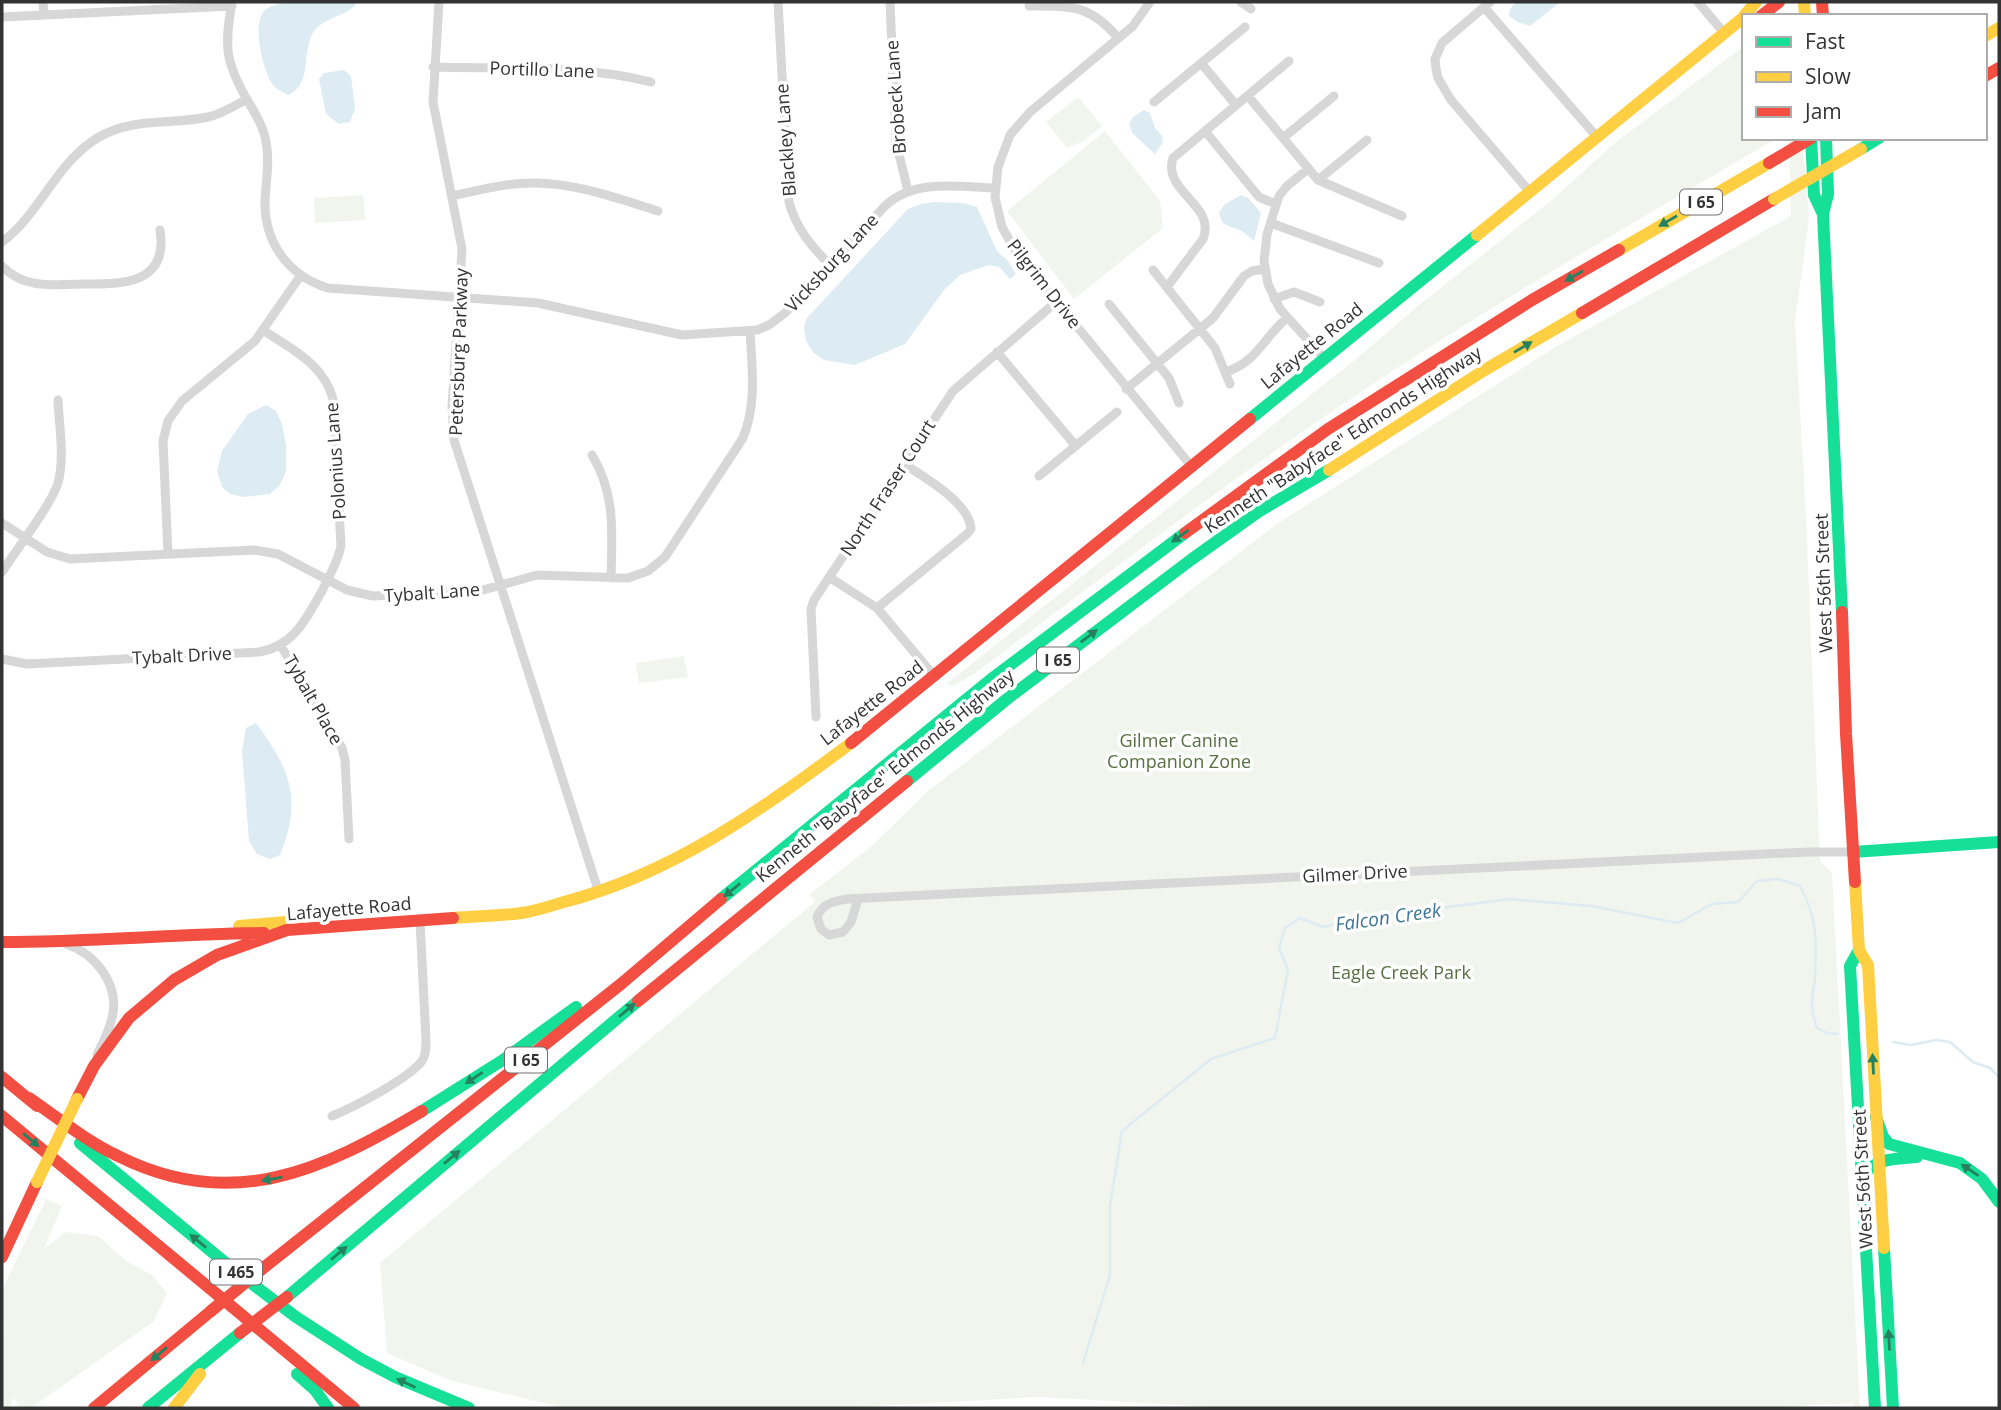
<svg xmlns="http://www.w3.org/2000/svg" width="2001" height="1410" font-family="'Open Sans',sans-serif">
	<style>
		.green { fill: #f1f5ed }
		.water { fill: #ddebf3 }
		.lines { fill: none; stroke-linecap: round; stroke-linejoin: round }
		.stream { stroke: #ddebf3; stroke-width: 2.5 }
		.street { stroke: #d7d7d7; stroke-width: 9 }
		.fast { stroke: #16e098; stroke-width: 12 }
		.slow { stroke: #ffcf43; stroke-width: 12 }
		.jam { stroke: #f24e42; stroke-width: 12 }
		.slow-bridge { stroke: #ffcf43; stroke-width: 12 }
		.jam-bridge { stroke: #f24e42; stroke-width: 12 }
		.oneway { fill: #268160 }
		.labels { text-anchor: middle; stroke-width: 7; stroke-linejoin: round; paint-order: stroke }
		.shield { fill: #fff; stroke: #707070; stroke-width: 2 }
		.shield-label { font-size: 16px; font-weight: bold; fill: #333 }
		.street-label { font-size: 18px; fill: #333; stroke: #fff }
		.park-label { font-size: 18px; fill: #56703f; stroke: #fff }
		.water-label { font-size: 19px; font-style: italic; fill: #3f7597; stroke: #fff }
	</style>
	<rect width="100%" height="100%" fill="#fff"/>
	<path class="green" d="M1744,46V138H1777C1623,229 1468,318 1321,419C1202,501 1089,587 974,674L953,686L946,684L1355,360L1419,305L1552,200L1616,142Z
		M1077,98H1079L1102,126L1082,142L1067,148L1046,122Z
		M1105,131L1160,201L1163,228L1074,299L1007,211Z
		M1789,138H1802L1809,218L1795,321L1806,517L1820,861L1832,873L1860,1408H1854L1853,1403L1758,1408H1231L1040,1397L836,1408H565L449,1380L387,1353L380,1263L815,902L810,894L873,845L928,791L1277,524L1557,346L1791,216Z
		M363,195L365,220L315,223L314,198Z
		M684,656L688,677L639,683L636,663Z
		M46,1199L62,1206L44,1249L65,1232L98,1236L126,1261L152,1275L167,1293L154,1321L31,1408H20L13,1397L10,1408H2V1334L5,1328L2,1326V1290Z"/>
	<path class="water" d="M286,2H357C349,17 323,16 313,33C301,53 313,84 288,95C283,92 277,90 274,86C263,73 251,23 265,10C270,6 279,4 286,2Z
		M1516,2H1560L1530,26L1518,22L1509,16L1510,9Z
		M344,70L351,76L355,108L350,122L339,124L326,114L319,79L324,73Z
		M1144,110L1150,113L1155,128L1163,137L1162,144L1155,154L1132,133L1129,124L1133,117Z
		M1241,195L1248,198L1261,213L1254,241C1250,238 1245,233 1240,230C1228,225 1222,227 1219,213L1225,204Z
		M934,202L963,203L977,207L997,251L1008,261L1016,274L1010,279L999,267L989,265L960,275L944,290L905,344L855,365L824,360L814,353L806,341L804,327L807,318L908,209L921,204Z
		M266,405L276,411L282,424L286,446V472L280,485L270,494L244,497L230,494L222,487L217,471L222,451L248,414Z
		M256,723C290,769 303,799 280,855L270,859L257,854L249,841L242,751L246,728Z"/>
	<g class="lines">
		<path class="stream" d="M1893,1042L1911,1045L1936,1040L1950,1042L1973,1062L1990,1068L1999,1077
			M1083,1363L1110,1275V1206L1122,1131L1211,1059L1275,1038L1288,970L1279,948L1285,928L1300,918L1323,927L1369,917L1510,899L1591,906L1678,923L1712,904L1738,902L1757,881L1778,879L1800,886C1817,917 1817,941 1815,975C1813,1000 1808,1003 1817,1028L1827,1033L1838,1034"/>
		<path class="street" d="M43,2L44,15
			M232,2C224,48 225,62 249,103C256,115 264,128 266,142C270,161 266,181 265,200C264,242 288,276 328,288L538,303L682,335L757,330L769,325L785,313L884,207C913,178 958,187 995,188
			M439,2L433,102L462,249L452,406L454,440L599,893
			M778,2L789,202C796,228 811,246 830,265
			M890,2L896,142L908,191
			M1150,2L1133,26L1030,112L1010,135L998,167L995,197L1002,227L1016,252L1192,467
			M1241,2L1251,9
			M1490,2L1442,43L1435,59L1436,69L1438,78L1451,100L1530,192
			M1698,2L1725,34
			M1029,6C1070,6 1090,4 1118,38
			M1484,7L1597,137
			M2,17L232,6
			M1201,63L1236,105
			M433,67C505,69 580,64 651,82
			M1248,96L1318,180L1402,216
			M1154,102L1245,27
			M1205,131L1259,197L1276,204
			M1283,138L1334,96
			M1308,169L1287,186L1279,196L1267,234L1264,261L1268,284L1280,309L1325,359
			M1318,180L1367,140
			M452,196C480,190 509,182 537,183C579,184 619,199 658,211
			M1271,223L1379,263
			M2,242C41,213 56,162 99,137C134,117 171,125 208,117C222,114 234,106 247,99
			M2,266C24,289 53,285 83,284C121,284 169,285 160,230
			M1153,270L1215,348L1230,384
			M1167,287L1203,239C1217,205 1162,192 1173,158L1289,61
			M1274,299L1294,292L1320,302
			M1109,304L1169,378L1179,403
			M997,352L1075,445
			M1226,372C1258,361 1262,339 1287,318
			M1126,389L1213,318L1244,276L1252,271L1265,269
			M592,455C616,494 612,534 611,578
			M1039,476L1117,412
			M2,523L47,552L70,559L254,550L278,554L347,590L373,596L483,590L537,575L628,578L648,571L665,557L743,438C757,403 752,368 750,331
			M168,554L163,441L168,421L182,401L255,341L301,275
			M2,572C16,550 51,505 58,483C65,457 59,426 58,400
			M829,577L877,608L935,677
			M877,608L967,534L971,529C970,503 924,477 904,464
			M281,646L342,748L345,760L349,839
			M2,659L27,664L259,652C294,646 306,619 322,591C329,576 338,562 341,546L333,399C324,364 291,349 263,330
			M816,717L811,609L814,600L953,391L1056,302
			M858,899L851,922L843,932L829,935L821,929L817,917C823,903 832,902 846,899L1808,852H1853
			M66,944C94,953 118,982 113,1013C111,1028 103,1042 97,1055
			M332,1116C354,1107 408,1079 422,1061C426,1055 426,1047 426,1040L420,921"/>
		<path class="fast" d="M1811,138L1814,195L1823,214
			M1826,138L1828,194L1823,214L1842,612
			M1861,149L1879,138
			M1250,419L1477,235
			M907,781L1007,699L1192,559L1258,512L1329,470
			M1853,852L1999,842
			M721,899L994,677L1185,533
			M1859,950L1850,966L1875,1408
			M422,1111L503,1060L576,1007
			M1876,1117L1883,1137L1889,1144L1960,1163L1982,1179L1999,1202
			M80,1143L234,1270L296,1317L361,1359L395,1377L469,1408
			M1862,1178C1874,1157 1896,1159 1917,1157
			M1884,1248L1893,1408
			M287,1297L638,1001
			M297,1374L315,1390L328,1408
			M148,1408L240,1333"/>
		<path class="slow" d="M1804,2L1805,16
			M1744,16L1756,2
			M1985,36L1999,28
			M1477,235L1744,17
			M1619,250L1769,163
			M1329,470L1483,371L1582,313
			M1855,882L1859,950L1868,965L1884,1248
			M453,918C476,916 499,916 522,913C536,911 550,906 564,902C674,873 761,810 851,743
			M239,926L286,922L298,924
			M174,1408L200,1374"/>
		<path class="jam" d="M1822,2L1823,16
			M1761,16L1779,2
			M1985,76L1999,68
			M1582,313L1774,199
			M1185,533L1328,429L1532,300L1619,250
			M1842,612L1846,734L1855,882
			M851,743L1250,419
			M2,942C89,942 177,934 264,933
			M638,1001L907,781
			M2,1077L37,1106
			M29,1098C58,1118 86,1141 118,1156C231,1213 322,1171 422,1111
			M77,1099L94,1066L129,1018L174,980L217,955L287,930L453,918
			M2,1116L354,1408
			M2,1257L37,1182
			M257,1273L621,984L721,899
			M94,1408L211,1311"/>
		<path class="slow-bridge" d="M1774,199L1861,149
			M37,1182L77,1099"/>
		<path class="jam-bridge" d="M1769,163L1811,138
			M211,1311L257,1273
			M240,1333L287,1297"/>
	</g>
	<defs><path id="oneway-solid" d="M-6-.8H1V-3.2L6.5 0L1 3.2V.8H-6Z" transform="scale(1.75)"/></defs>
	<g class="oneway">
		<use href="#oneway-solid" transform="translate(1668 221) rotate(150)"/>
		<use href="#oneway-solid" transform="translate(1574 276) rotate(150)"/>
		<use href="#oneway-solid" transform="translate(1523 347) rotate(-31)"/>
		<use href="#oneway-solid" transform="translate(1180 536) rotate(144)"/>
		<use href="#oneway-solid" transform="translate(1089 636) rotate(-38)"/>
		<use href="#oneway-solid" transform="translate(732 890) rotate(141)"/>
		<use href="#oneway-solid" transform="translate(627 1010) rotate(-40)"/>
		<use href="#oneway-solid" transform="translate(1873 1064) rotate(-93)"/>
		<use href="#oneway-solid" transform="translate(474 1078) rotate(146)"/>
		<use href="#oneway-solid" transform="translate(31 1140) rotate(40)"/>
		<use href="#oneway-solid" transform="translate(452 1157) rotate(-40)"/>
		<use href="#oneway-solid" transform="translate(1970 1170) rotate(-146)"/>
		<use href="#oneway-solid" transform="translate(272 1179) rotate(170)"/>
		<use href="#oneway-solid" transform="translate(198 1241) rotate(-141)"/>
		<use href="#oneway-solid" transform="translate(339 1253) rotate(-40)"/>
		<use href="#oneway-solid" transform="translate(1889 1340) rotate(-93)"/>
		<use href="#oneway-solid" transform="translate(159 1354) rotate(140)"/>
		<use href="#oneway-solid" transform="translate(406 1383) rotate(-155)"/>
	</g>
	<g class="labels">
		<g class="shield">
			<rect x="1680" y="189.5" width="42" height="25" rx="5"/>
			<rect x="1037" y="647.5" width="42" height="25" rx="5"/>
			<rect x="505" y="1047.5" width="42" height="25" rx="5"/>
			<rect x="210" y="1259.5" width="52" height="25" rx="5"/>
		</g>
		<g class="shield-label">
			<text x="1701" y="208">I 65</text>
			<text x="1058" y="666">I 65</text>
			<text x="526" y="1066">I 65</text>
			<text x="236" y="1278">I 465</text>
		</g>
		<g class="street-label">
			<text transform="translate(542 70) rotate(2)" y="6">Portillo Lane</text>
			<text transform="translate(896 97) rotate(-94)" y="6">Brobeck Lane</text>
			<text transform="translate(786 140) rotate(-94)" y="6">Blackley Lane</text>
			<text transform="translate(832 263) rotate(-47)" y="6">Vicksburg Lane</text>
			<text transform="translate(1044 284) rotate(52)" y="6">Pilgrim Drive</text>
			<text transform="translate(1312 346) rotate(-39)" y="6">Lafayette Road</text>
			<text transform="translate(459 352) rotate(-88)" y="6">Petersburg Parkway</text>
			<text transform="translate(1343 440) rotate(-33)" y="6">Kenneth "Babyface" Edmonds Highway</text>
			<text transform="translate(336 461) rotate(-94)" y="6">Polonius Lane</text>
			<text transform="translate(888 488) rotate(-57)" y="6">North Fraser Court</text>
			<text transform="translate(1824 583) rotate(-92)" y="6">West 56th Street</text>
			<text transform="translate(432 593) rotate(-4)" y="6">Tybalt Lane</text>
			<text transform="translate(182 656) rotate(-3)" y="6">Tybalt Drive</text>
			<text transform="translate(313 700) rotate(60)" y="6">Tybalt Place</text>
			<text transform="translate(872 703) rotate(-38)" y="6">Lafayette Road</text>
			<text transform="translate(885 776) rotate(-39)" y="6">Kenneth "Babyface" Edmonds Highway</text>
			<text transform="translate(1355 874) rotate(-3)" y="6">Gilmer Drive</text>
			<text transform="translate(349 909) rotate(-5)" y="6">Lafayette Road</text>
			<text transform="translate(1863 1179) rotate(-93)" y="6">West 56th Street</text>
		</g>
		<g class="park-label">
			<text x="1179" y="747">Gilmer Canine<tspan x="1179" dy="21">Companion Zone</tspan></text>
			<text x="1401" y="979">Eagle Creek Park</text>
		</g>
		<g class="water-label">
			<text transform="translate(1388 917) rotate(-8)" y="7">Falcon Creek</text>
		</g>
	</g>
	<rect width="2001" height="1410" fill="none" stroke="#333333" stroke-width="7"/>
	<rect x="1742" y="14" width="245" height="126" fill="#ffffff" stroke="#adadad" stroke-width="2"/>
	<rect x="1756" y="37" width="35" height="10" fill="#16e098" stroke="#adadad" stroke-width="2"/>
	<text x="1805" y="49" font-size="21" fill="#333333">Fast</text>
	<rect x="1756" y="72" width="35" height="10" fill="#ffcf43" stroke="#adadad" stroke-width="2"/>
	<text x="1805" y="84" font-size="21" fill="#333333">Slow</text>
	<rect x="1756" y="107" width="35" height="10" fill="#f24e42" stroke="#adadad" stroke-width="2"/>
	<text x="1805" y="119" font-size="21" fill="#333333">Jam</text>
</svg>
